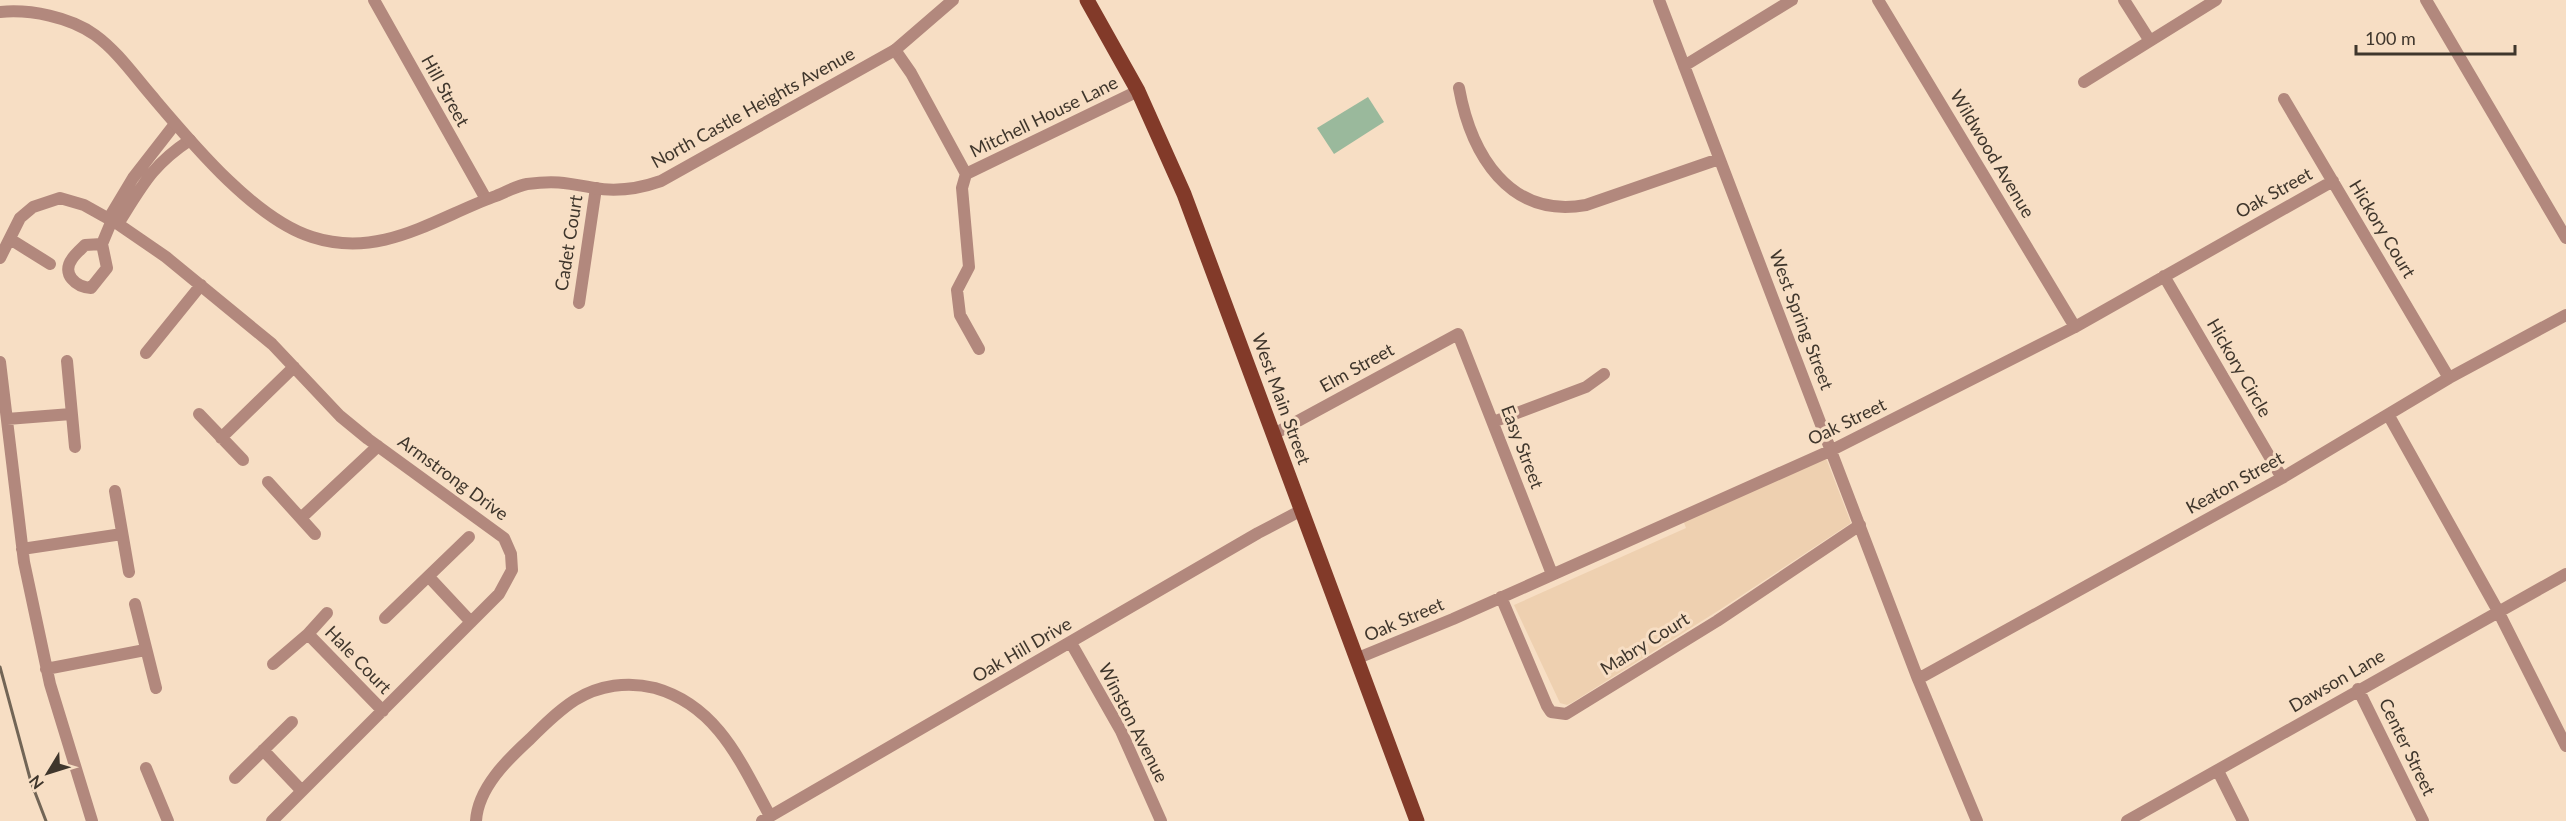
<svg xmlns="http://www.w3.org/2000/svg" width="2566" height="821" font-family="Lato,sans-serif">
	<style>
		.built { fill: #eed0b0 }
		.green { fill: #9ab99c }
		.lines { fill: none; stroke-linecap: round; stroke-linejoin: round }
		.minor { stroke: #b2887d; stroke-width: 12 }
		.tertiary { stroke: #b2887d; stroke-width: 12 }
		.primary { stroke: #823a29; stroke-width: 15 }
		.rail { stroke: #726556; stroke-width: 3 }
		.labels { text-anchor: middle; stroke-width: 6; stroke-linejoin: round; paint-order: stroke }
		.street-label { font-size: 18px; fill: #3f362c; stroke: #f7dec4 }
	</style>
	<rect width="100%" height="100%" fill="#f7dec4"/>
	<path class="built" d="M1826,458L1851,523L1721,609L1573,702L1567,705L1560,703L1514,605L1686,528L1683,520Z"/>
	<path class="green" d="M1368,97L1384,122L1334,154L1317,128Z"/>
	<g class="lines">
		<path class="minor" d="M374,0L486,199
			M1659,0L1918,679L1977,821
			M1878,0L2075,327
			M2124,0L2150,41
			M2426,0L2566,238
			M895,50L911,73L966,174L962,188L969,267L957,290L960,315L979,349
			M1684,66L1792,0
			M2084,82L2216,0
			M1459,88C1471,154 1509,219 1586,205L1719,159
			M2284,99L2449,378
			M966,174L1138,91
			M109,218L133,178L175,124
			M118,224C142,186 152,165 190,140
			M10,239L50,264
			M102,244L85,245C81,249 75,254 72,259C61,274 76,287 91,288L107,268L102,244L112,220
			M0,258L20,218L33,207L60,198L84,205L118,224L166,257L272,344L340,416L368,439L504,538L511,554L512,570L499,594L272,821
			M2164,276L2282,478
			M579,303L596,188
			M146,353L201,285
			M67,361L75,447
			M0,362L24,562L50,684L92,821
			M199,414L243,460
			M2389,416L2498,611L2566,746
			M7,419L71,414
			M1493,422L1586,387L1604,374
			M1274,434L1458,334L1552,574
			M221,438L294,367
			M268,482L315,534
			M115,491L129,572
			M301,518L378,446
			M22,549L122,534
			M429,577L471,622
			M1501,597L1547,706L1551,712L1566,714L1717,621L1860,525
			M135,604L156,688
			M385,618L469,537
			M308,634L383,711
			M1071,643L1121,731L1161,821
			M1358,658L1453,619L1832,450L2075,327L2333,181
			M273,664L308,634L327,613
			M46,669L145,650
			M1918,679L2282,478L2449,378L2566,315
			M2358,689L2423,821
			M263,750L302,791
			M146,768L168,821
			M2218,771L2243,821
			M235,778L292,722
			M476,821C478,788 507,760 530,739C544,725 558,711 575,700C599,685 628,681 655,688C718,706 741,763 770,816
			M762,821L1258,533L1300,511
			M2127,821L2566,574"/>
		<path class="tertiary" d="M0,12C30,9 70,17 95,35C117,51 133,74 151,95C190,141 254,219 312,237C380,259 432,220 493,197C504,193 516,186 527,184C556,180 567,183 594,188C616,192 641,188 661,181L895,50L953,0"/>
		<path class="primary" d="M1087,0L1138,91L1184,194L1417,821"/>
		<path class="rail" d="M0,667L31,782L46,821"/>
	</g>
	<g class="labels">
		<g class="street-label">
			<text transform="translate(445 91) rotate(61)" y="6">Hill Street</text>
			<text transform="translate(753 108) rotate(-29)" y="6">North Castle Heights Avenue</text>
			<text transform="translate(1044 117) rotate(-26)" y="6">Mitchell House Lane</text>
			<text transform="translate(1992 154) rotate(59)" y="6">Wildwood Avenue</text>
			<text transform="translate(2274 193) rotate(-29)" y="6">Oak Street</text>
			<text transform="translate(2382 229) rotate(59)" y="6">Hickory Court</text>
			<text transform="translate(569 243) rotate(-81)" y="6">Cadet Court</text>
			<text transform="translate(1801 320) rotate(69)" y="6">West Spring Street</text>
			<text transform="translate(1357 368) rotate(-29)" y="6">Elm Street</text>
			<text transform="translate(2239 368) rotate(60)" y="6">Hickory Circle</text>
			<text transform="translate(1281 399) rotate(70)" y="6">West Main Street</text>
			<text transform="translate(1847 422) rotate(-26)" y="6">Oak Street</text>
			<text transform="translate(1522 447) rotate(69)" y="6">Easy Street</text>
			<text transform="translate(453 478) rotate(36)" y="6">Armstrong Drive</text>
			<text transform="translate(2235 483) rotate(-29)" y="6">Keaton Street</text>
			<text transform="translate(1404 620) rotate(-23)" y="6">Oak Street</text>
			<text transform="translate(1645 644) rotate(-32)" y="6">Mabry Court</text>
			<text transform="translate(1022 650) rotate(-30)" y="6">Oak Hill Drive</text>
			<text transform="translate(358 660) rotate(46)" y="6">Hale Court</text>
			<text transform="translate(2337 681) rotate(-30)" y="6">Dawson Lane</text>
			<text transform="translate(1133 723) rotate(63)" y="6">Winston Avenue</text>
			<text transform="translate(2407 747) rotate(64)" y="6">Center Street</text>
		</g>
	</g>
	<g transform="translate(48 773) rotate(232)" stroke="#f7dec4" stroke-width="4.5" paint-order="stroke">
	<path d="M0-4.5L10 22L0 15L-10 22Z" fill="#3f362c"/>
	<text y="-9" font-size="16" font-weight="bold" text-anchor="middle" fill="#3f362c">N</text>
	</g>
	<path d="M2356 45v9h159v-9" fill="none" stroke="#3f362c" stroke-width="3"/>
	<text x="2365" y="45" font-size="18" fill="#3f362c" stroke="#f7dec4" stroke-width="4.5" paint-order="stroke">100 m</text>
</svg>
